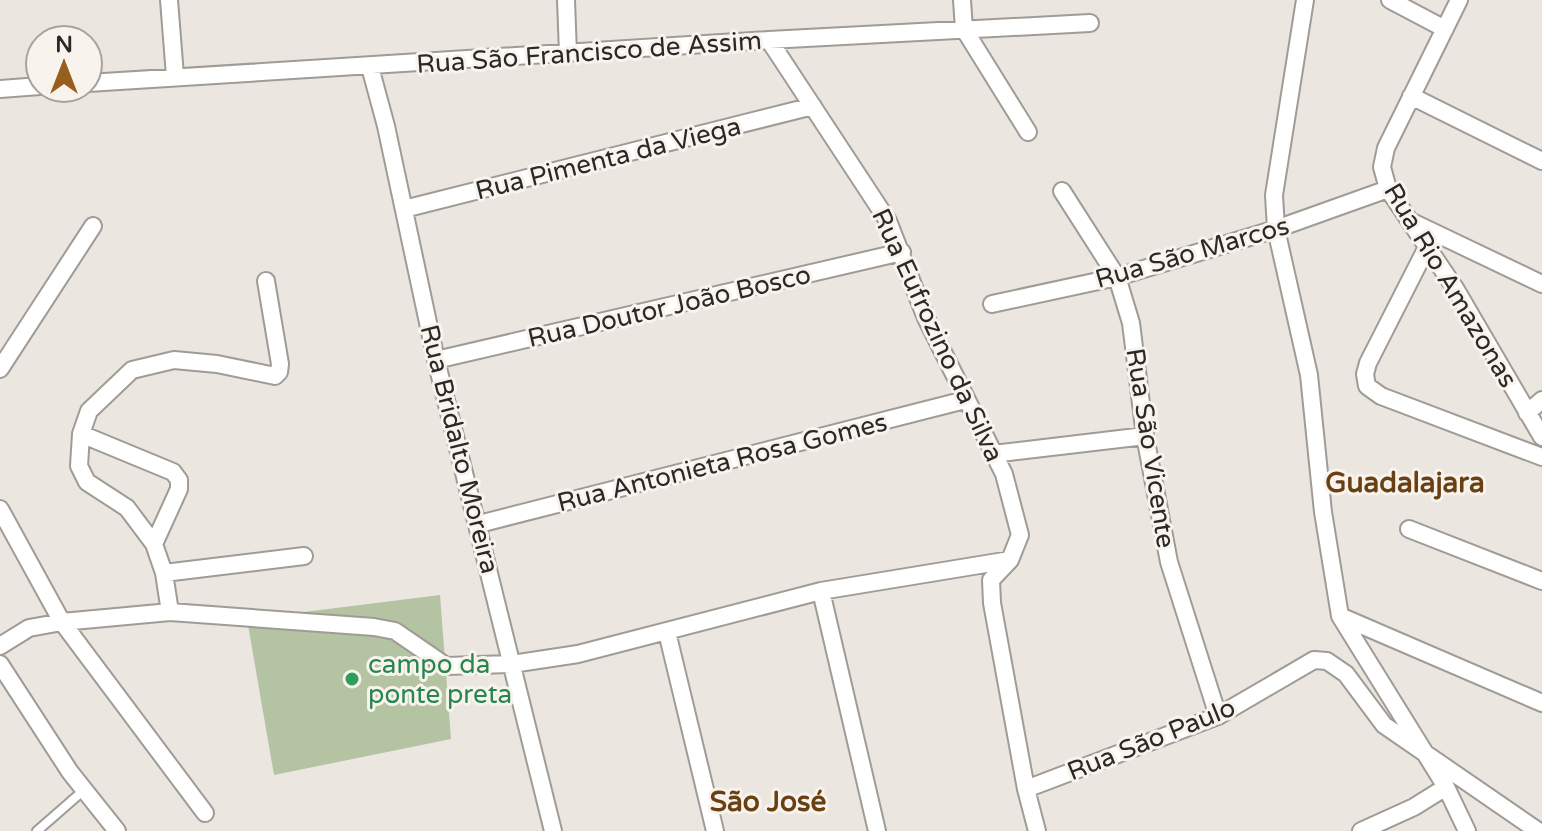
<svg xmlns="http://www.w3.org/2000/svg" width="1542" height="831" font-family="'Varela Round',sans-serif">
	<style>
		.green { fill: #b4c3a2 }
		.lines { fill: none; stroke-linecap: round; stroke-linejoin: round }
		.service-casing { stroke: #a09b95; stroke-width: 12 }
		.minor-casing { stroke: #a09b95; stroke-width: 20 }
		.service { stroke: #fff; stroke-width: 8 }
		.minor { stroke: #fff; stroke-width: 16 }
		.leisure-dot { fill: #2e9e5b; stroke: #f9f3ed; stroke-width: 3 }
		.labels { text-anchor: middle; stroke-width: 6; stroke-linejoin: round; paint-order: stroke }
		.street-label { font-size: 26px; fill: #2b2927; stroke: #f9f3ed }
		.leisure-label { font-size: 26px; fill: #27864d; stroke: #f9f3ed; text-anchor: start }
		.neighbourhood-label { font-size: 28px; font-weight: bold; fill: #684013; stroke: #f9f3ed }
	</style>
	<rect width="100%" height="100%" fill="#ebe6e0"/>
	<path class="green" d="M440,595L451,739L274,775L247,619Z"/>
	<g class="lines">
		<g class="service-casing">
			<path id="service" d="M37,831L84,790"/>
		</g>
		<g class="minor-casing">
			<path id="minor" d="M169,0L175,76
				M566,0L568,54
				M962,0L964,29L1028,132
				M1305,0L1274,195L1276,229L1309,375L1323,512L1340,616L1446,787L1467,831
				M1390,0L1445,29
				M1459,0L1386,148L1382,167L1388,189L1455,288L1542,437
				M769,40L888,221L926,318L1004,474L1020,535L1010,560L991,580L992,603L1026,789L1037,831
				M370,67L386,126L436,360L553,831
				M88,83L769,40L1090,23
				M0,89L40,86
				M1411,96L1542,161
				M1062,191L1117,277L1131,323L1145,436L1169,562L1218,716
				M404,209L813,106
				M1410,221L1542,284
				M1426,249L1368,363L1365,374L1367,386L1381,396L1542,457
				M992,304L1117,277L1276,229L1388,189
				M436,360L902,252
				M0,369L93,226
				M1527,413L1542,400
				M81,434L173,472L179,480V489L154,544
				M993,454L1145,436
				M0,509L62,622L205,813
				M479,524L965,400
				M1409,529L1542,581
				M164,573L304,556
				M821,591L877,831
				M170,612L374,627L395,631L446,666L512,664L578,654L821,591L1010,560
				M1340,616L1542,703
				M667,632L715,831
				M0,646L29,628L62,622L170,612L164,573L154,544L127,508L87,482L79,466L81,434L89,411L132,370L174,360L217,364L275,376L279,372L280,364L266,281
				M0,664L70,772L117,831
				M1026,789L1218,716L1314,660L1327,661L1346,674L1384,725L1538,831
				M1361,831L1414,807L1446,787"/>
		</g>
		<use href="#service" class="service"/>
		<use href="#minor" class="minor"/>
	</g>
	<circle class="leisure-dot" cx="352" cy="679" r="8"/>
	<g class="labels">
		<g class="street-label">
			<text transform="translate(589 52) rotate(-4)" y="9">Rua São Francisco de Assim</text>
			<text transform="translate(608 158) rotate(-14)" y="9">Rua Pimenta da Viega</text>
			<text transform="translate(1192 252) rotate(-16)" y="9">Rua São Marcos</text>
			<text transform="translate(1451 285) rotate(59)" y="9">Rua Rio Amazonas</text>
			<text transform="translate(669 306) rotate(-13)" y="9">Rua Doutor João Bosco</text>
			<text transform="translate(938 335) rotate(65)" y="9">Rua Eufrozino da Silva</text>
			<text transform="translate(1151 448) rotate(81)" y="9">Rua São Vicente</text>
			<text transform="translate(460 449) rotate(76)" y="9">Rua Bridalto Moreira</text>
			<text transform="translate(722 462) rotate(-14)" y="9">Rua Antonieta Rosa Gomes</text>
			<text transform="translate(1151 739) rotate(-22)" y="9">Rua São Paulo</text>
		</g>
		<g class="leisure-label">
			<text x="368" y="673">campo da<tspan x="368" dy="30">ponte preta</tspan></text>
		</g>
		<g class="neighbourhood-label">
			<text x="1405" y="492">Guadalajara</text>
			<text x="768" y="811">São José</text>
		</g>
	</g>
	<g transform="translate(64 64)"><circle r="38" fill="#f9f3ed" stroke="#a7a29e" stroke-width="2"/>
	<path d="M0-6L14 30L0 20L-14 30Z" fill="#985f1c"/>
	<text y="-12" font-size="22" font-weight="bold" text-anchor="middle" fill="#2b2927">N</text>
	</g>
</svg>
